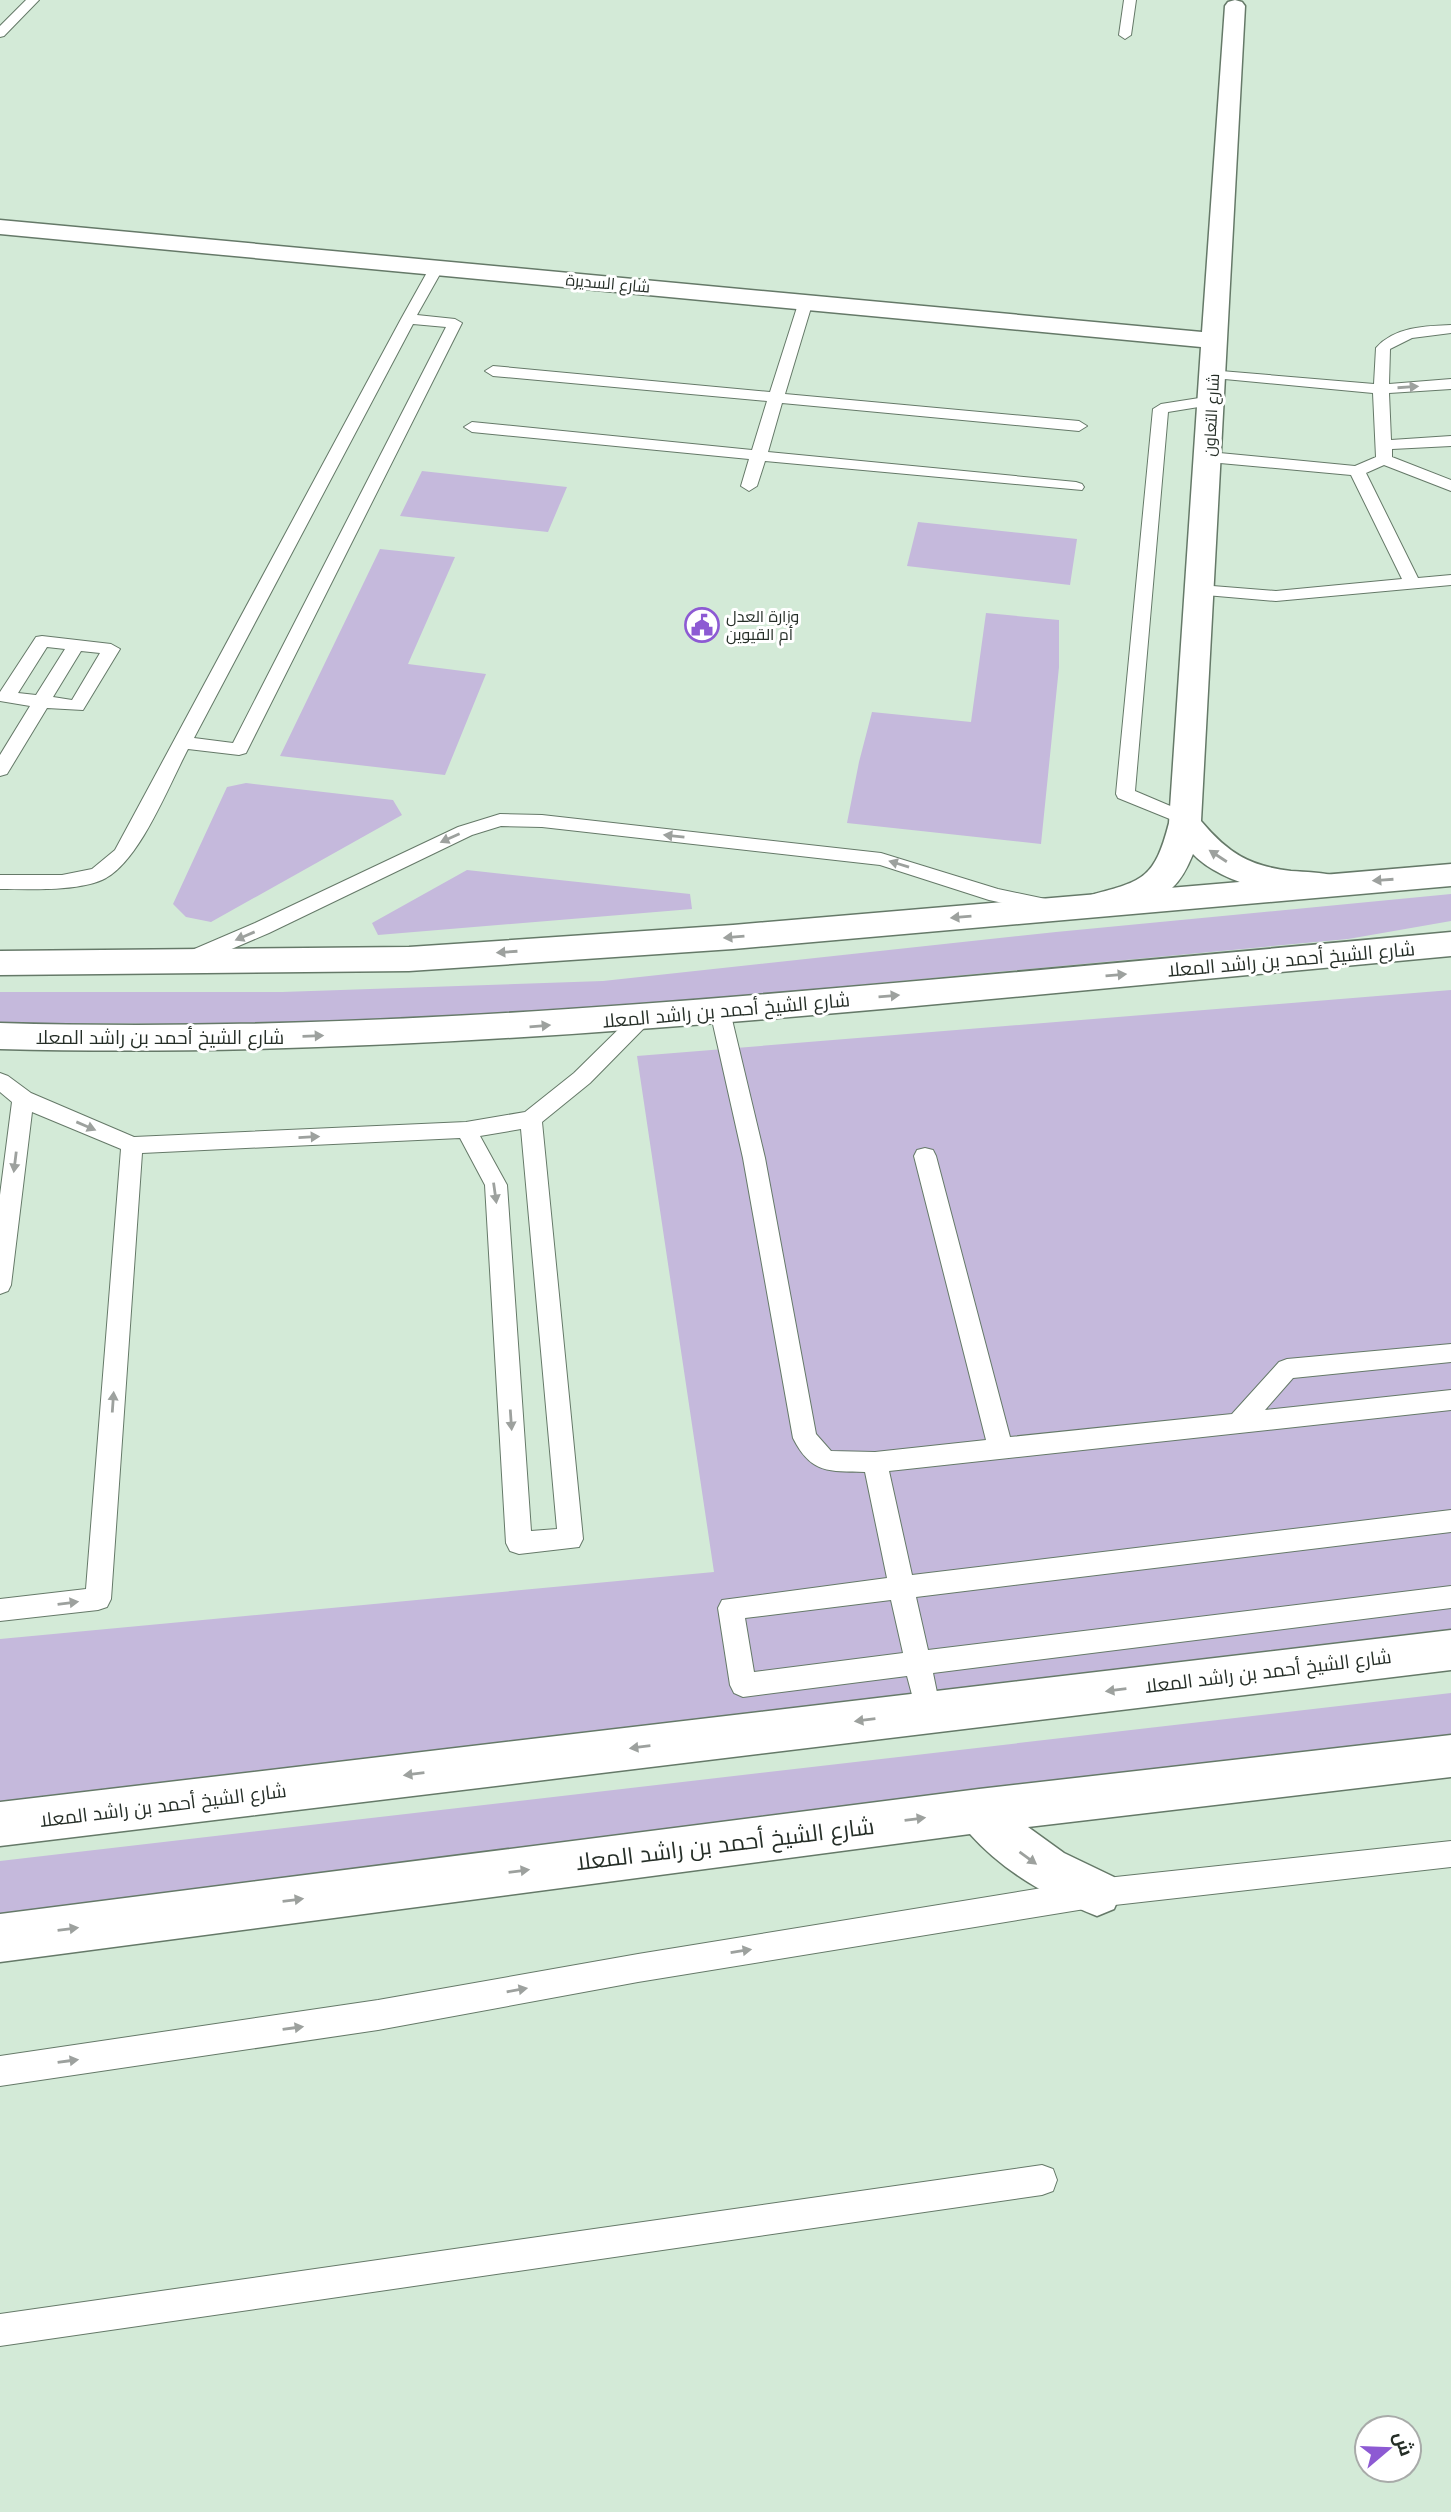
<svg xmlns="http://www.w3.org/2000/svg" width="1451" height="2512" font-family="Helvetica,Cairo,sans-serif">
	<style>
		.green { fill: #c5b9dc }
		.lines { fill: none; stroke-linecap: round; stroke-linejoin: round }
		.service-casing { stroke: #657968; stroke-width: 2 }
		.minor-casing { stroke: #657968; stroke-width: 3 }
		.tertiary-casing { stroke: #657968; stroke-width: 3 }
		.secondary-casing { stroke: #657968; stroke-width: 3 }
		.service { fill: #fff; fill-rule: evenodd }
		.minor { fill: #fff; fill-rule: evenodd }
		.tertiary { fill: #fff; fill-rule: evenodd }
		.secondary { fill: #fff; fill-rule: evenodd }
		.oneway { fill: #9da19e }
		.labels { text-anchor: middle; stroke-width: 6; stroke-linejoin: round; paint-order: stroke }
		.far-street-label { font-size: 16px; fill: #252e27; stroke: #fff }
		.far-poi-label { font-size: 16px; fill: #252e27; stroke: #fff; text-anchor: start }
		.street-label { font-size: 19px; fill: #252e27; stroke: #fff }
		.near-street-label { font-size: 23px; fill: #252e27; stroke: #fff }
	</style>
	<rect width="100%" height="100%" fill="#d3ead7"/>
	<path class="green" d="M422,471L567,487L548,532L400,516Z
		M918,522L1077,539L1070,585L907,566Z
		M380,549L455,557L408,664L486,674L445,775L280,756Z
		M986,613L1059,620V667L1041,844L847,823L859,762L872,712L971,722Z
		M246,783L393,800L402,815L211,922L186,917L173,904L227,787Z
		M467,870L690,894L692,909L378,935L372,923Z
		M1451,894V921L1348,939L592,1010L276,1024L0,1023V992H282L603,981L1056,932Z
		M1451,990V1629L703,1732L89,1791L0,1803V1639L714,1572L637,1056Z
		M1451,1693V1738L0,1915V1861Z"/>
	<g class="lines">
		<g class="service-casing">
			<path id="service" d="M26,0H39L4,36L0,37V26Z
				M1124,0H1136L1131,35L1125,39L1119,35Z
				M437,263L444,267L417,315L455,319L462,323L246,753L239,755L188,749C169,785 141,858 106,878C80,892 29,889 0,889V875H62L92,869L115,850L401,319L430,267ZM413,324L446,327L233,743L194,738Z
				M806,297L813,301L785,394L1079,421L1087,426L1079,431L782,403L768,452L1076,482L1082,484L1084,487L1082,490L765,461L757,486L749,491L741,486L749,459L472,432L464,427L472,422L752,450L767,401L493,376L485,371L493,366L770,392L799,301Z
				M1451,325V333L1412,338L1390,349L1389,384L1451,379V389L1389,393L1391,440L1451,436V446L1392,449V457L1451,480V491L1384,465L1366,473L1418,578L1451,575V585L1276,601L1194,594L1191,590L1194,586L1200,585L1276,591L1402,579L1351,475L1209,462L1201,457L1209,452L1355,466L1376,457L1373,393L1214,378L1209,376L1206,373L1209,370L1374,384L1376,348C1394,327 1425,326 1451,325Z
				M1212,396L1220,401L1217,404L1168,412L1135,791L1194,816L1197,820L1194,824L1187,826L1118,798L1116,794L1153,409L1161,404Z
				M42,636L111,644L120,649L83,710L47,708L7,774L0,776V755L30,706L0,701V692L36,637ZM47,647L65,649L36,695L18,693ZM81,651L100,653L72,700L53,697Z
				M500,814L542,815L881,853L998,889L1060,902L1063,907L1060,912L1053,914L989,900L880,865L542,827L501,826L472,835L269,933L192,966H178L175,961L178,956L255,923L458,827Z
				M720,1004L727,1006L730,1011L765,1158L816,1434L831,1451L875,1452L986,1440L914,1156L917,1150L925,1148L933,1150L936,1156L1010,1437L1232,1414L1279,1362L1287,1359L1451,1344V1362L1293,1378L1265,1410L1451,1390V1410L889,1471L912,1575L1451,1510V1532L916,1597L928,1650L1451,1586V1608L933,1673L941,1712L937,1721L928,1724L919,1721L907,1676L743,1697L734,1693L730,1685L718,1608L722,1600L887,1578L865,1472C829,1471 811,1474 793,1438L743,1158L710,1011L713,1006ZM891,1600L903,1653L754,1672L745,1618Z
				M643,1010L650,1012L653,1017L650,1022L590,1083L542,1122L583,1539L579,1547L519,1554L510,1551L506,1543L485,1185L460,1138L142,1153L111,1599L107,1607L98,1610L0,1621V1599L86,1589L121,1149L32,1112L11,1285L8,1291L0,1294V1195L12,1102L0,1092V1073L8,1076L31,1093L134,1137L466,1122L525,1112L574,1073L636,1012ZM521,1129L557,1529L531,1531L507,1185L480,1136Z
				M1451,1841V1867L1097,1907L638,1982L378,2030L0,2086V2056L378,2000L638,1954L1097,1879Z
				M1042,2165L1053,2169L1057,2180L1053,2191L1042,2195L0,2346V2314Z"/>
		</g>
		<g class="minor-casing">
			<path id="minor" d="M1235,0L1242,2L1245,6L1201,821C1228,853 1249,866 1291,871C1306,872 1321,872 1336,876L1341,884L1336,892C1296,903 1221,884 1193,854C1188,866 1182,879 1172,888C1156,902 1108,918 1087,912L1082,904L1087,896C1142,881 1154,881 1169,823L1201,347L0,234V220L1202,332L1225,6L1228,2Z"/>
		</g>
		<g class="tertiary-casing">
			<path id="tertiary" d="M1451,864V886L733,949L409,971L0,975V951L409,947L733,925Z
				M1451,932V956C1269,973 1087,990 905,1007C603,1034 303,1057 0,1049V1023C303,1032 603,1009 905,982C1087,966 1269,949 1451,932Z"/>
		</g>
		<g class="secondary-casing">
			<path id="secondary" d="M1451,1630V1670L0,1846V1802Z
				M1451,1735V1777L1028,1827L1064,1853L1114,1877L1121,1893L1114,1909L1097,1916C1049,1897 1005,1873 970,1834L0,1962V1914L979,1789Z"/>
		</g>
		<use href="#service" class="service"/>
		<use href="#minor" class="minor"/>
		<use href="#tertiary" class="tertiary"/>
		<use href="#secondary" class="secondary"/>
	</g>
	<defs><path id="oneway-solid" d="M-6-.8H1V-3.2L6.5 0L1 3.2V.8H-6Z" transform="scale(1.75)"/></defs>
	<g class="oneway">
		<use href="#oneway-solid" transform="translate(1408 387) rotate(-4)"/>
		<use href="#oneway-solid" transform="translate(674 836) rotate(-174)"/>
		<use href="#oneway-solid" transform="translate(450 838) rotate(156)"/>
		<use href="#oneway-solid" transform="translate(1218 856) rotate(-147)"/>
		<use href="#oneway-solid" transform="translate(899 864) rotate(-163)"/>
		<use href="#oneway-solid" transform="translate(1383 880) rotate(176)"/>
		<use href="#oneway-solid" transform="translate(961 917) rotate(175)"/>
		<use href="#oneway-solid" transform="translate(245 936) rotate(157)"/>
		<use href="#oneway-solid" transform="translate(734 937) rotate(175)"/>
		<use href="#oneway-solid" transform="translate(507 952) rotate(176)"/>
		<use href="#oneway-solid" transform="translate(1116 975) rotate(-5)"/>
		<use href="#oneway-solid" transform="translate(889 996) rotate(-5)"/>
		<use href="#oneway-solid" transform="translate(540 1026) rotate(-5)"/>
		<use href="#oneway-solid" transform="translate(313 1036) rotate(-2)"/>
		<use href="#oneway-solid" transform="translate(86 1126) rotate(23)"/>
		<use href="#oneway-solid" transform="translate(309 1137) rotate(-3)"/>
		<use href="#oneway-solid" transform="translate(15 1162) rotate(97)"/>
		<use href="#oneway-solid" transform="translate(495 1193) rotate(82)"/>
		<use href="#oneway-solid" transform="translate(113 1402) rotate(-86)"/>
		<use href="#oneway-solid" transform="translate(511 1420) rotate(86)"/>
		<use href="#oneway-solid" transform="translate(68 1603) rotate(-7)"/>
		<use href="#oneway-solid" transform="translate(1116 1690) rotate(173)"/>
		<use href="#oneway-solid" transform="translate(865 1720) rotate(173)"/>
		<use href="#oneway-solid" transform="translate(640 1747) rotate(173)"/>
		<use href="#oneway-solid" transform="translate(414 1774) rotate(173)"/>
		<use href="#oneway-solid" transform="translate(915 1819) rotate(-7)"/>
		<use href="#oneway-solid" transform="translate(1028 1858) rotate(36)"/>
		<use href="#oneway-solid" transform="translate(519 1871) rotate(-7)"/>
		<use href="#oneway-solid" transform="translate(293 1900) rotate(-7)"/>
		<use href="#oneway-solid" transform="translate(68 1929) rotate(-7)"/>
		<use href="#oneway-solid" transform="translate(741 1951) rotate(-9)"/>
		<use href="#oneway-solid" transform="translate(517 1990) rotate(-10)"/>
		<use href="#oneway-solid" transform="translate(293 2028) rotate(-8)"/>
		<use href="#oneway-solid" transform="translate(68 2061) rotate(-8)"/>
	</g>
	<defs>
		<g id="civic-ring" transform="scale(1.75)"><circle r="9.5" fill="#fff" stroke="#8d5ad3" stroke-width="1.5"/><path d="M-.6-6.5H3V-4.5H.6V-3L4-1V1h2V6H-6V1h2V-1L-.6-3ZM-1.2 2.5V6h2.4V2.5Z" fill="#8d5ad3"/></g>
	</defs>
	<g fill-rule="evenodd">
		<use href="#civic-ring" x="702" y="625"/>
	</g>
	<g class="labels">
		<g class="far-street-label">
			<text transform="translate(608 283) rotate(5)" y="6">شارع السديرة</text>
			<text transform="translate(1211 415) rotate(-87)" y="6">شارع التعاون</text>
		</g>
		<g class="far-poi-label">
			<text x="726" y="622">وزارة العدل<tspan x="726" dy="18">أم القيوين</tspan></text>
		</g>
		<g class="street-label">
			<text transform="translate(1291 959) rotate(-5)" y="7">شارع الشيخ أحمد بن راشد المعلا</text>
			<text transform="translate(726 1010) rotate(-5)" y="7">شارع الشيخ أحمد بن راشد المعلا</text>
			<text x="160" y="1044">شارع الشيخ أحمد بن راشد المعلا</text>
			<text transform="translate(1268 1671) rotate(-7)" y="7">شارع الشيخ أحمد بن راشد المعلا</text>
			<text transform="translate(163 1805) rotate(-7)" y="7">شارع الشيخ أحمد بن راشد المعلا</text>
		</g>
		<g class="near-street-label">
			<text transform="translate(725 1844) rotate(-7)" y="8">شارع الشيخ أحمد بن راشد المعلا</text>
		</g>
	</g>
	<g transform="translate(1388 2449) rotate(71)"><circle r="33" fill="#ffffff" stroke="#a8aba9" stroke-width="2"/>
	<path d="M0-5L12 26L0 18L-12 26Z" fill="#8d5ad3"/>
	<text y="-10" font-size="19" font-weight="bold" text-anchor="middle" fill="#252e27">ش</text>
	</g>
</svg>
